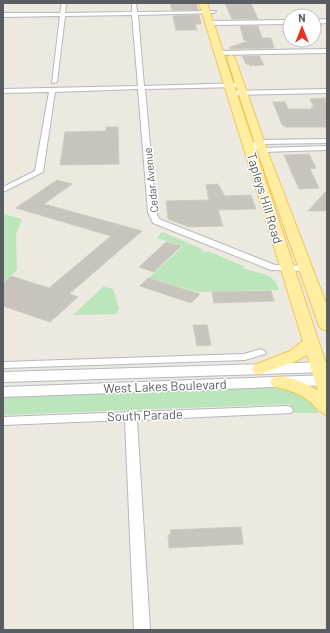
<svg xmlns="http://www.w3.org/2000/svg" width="330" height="633" font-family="Barlow,sans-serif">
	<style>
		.green { fill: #bbe5bb }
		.building { fill: #c7c4bd; stroke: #d1cbbe }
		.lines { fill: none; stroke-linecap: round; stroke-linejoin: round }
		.street-casing { stroke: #b6b8bd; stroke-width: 2 }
		.secondary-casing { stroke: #b6b9bf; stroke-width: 2 }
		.primary-casing { stroke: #f4c451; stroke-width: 2 }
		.street { fill: #fff; fill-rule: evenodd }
		.secondary { fill: #fff; fill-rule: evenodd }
		.primary { fill: #ffeea2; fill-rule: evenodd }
		.labels { text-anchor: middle; stroke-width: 3; stroke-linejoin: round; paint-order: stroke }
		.far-street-label { font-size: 11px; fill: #595c61; stroke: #fff }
		.street-label { font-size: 13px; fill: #595c61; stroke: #fff }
	</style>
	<rect width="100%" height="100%" fill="#ece9e0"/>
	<path class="green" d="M3,214L22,219L16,234L17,270L3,282Z
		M162,232L202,249L201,250L206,252L208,251L245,267L243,268C257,274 275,272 279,290L198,292L149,278L183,246L157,238Z
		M104,286L113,289L119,309L116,314L73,315Z
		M263,387C286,389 306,392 319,413H293L290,404L3,415V397Z"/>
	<path class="building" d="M170,3H196L198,10H172Z
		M225,3H251L258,19H232Z
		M199,15L201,24H195L197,30H176L173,16Z
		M240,26H258L262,38H271L274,48L230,49V47L248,41L244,40Z
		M242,56H259L264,65L250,66L249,64H246Z
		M327,98V127H286L282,125L273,102H285L288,109H312L311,107H314L310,99Z
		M106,127H118L119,164L60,165L65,132L106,131Z
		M309,154L316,168L310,169L319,188L299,189L284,155Z
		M57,180L72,184L44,204L142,231L69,294L78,297L50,322L3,306V283L11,276L49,288L111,236L16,208Z
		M218,184L225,196L251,195L256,209L218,210L223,226L189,227L168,219L166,201L209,200L206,185Z
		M327,190V211H308Z
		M166,242L181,246L154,272L139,267Z
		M148,278L200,294L191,303L140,286Z
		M271,291L274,301L214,303L212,292Z
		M193,325H207L211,345L197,346Z
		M241,527L243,544L169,548L168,535H171L170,530Z"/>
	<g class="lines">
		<g class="street-casing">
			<path id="street" d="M62,3H66L65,13L132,12V3H136L137,12L216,11L214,13L138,15L144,86L240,83L243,85L240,87L145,89L156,212L159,219L275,265L307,266L312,269L310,271L271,270L153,223L148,212L138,89L55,92L43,172L3,192V187L35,171L49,92L3,93V89L138,86L132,15L65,16L57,82L52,83L60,16L3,17V13H60Z
				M327,19V23L314,24V20Z
				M290,20V24L209,25L206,23L209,21Z
				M327,49V53L219,55L216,53L219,51Z
				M327,89V93L231,95L228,93L231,91Z
				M327,139V143L261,144L256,146L262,148L327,146V150L262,152L245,146L260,140Z
				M261,349L266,352L265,354L245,360L3,368V362L244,354Z
				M287,406L291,407L293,410L291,413L137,420L150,630H134L125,420L3,425V417Z"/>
		</g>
		<g class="secondary-casing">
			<path id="secondary" d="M327,362V372L3,382V372Z
				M327,375V385L3,397V387Z"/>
		</g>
		<g class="primary-casing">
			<path id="primary" d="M199,3H207L327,367V415C318,412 313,403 305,398C295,391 283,389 272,386L270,382L272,378C286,374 306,383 318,391L307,355L294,362L260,374L254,373L252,369L254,365L290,351L303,341Z
				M231,55L235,58L267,150L327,306V331L322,329L319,326L257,150L227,58Z"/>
		</g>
		<use href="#street" class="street"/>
		<use href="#secondary" class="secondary"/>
		<use href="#primary" class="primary"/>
	</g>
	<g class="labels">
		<g class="far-street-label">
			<text transform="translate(151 180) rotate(-96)" y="4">Cedar Avenue</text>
		</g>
		<g class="street-label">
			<text transform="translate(265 198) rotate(73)" y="5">Tapleys Hill Road</text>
			<text transform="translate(165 386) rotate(-2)" y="5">West Lakes Boulevard</text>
			<text transform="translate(145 415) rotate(-2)" y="5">South Parade</text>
		</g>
	</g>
	<rect width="330" height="633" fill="none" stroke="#595c61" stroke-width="8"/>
	<g transform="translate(302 28)"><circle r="19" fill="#ffffff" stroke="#bdbec0"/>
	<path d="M0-3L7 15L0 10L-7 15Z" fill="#ec3226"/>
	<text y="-6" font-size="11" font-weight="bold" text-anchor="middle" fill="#595c61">N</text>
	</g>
</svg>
